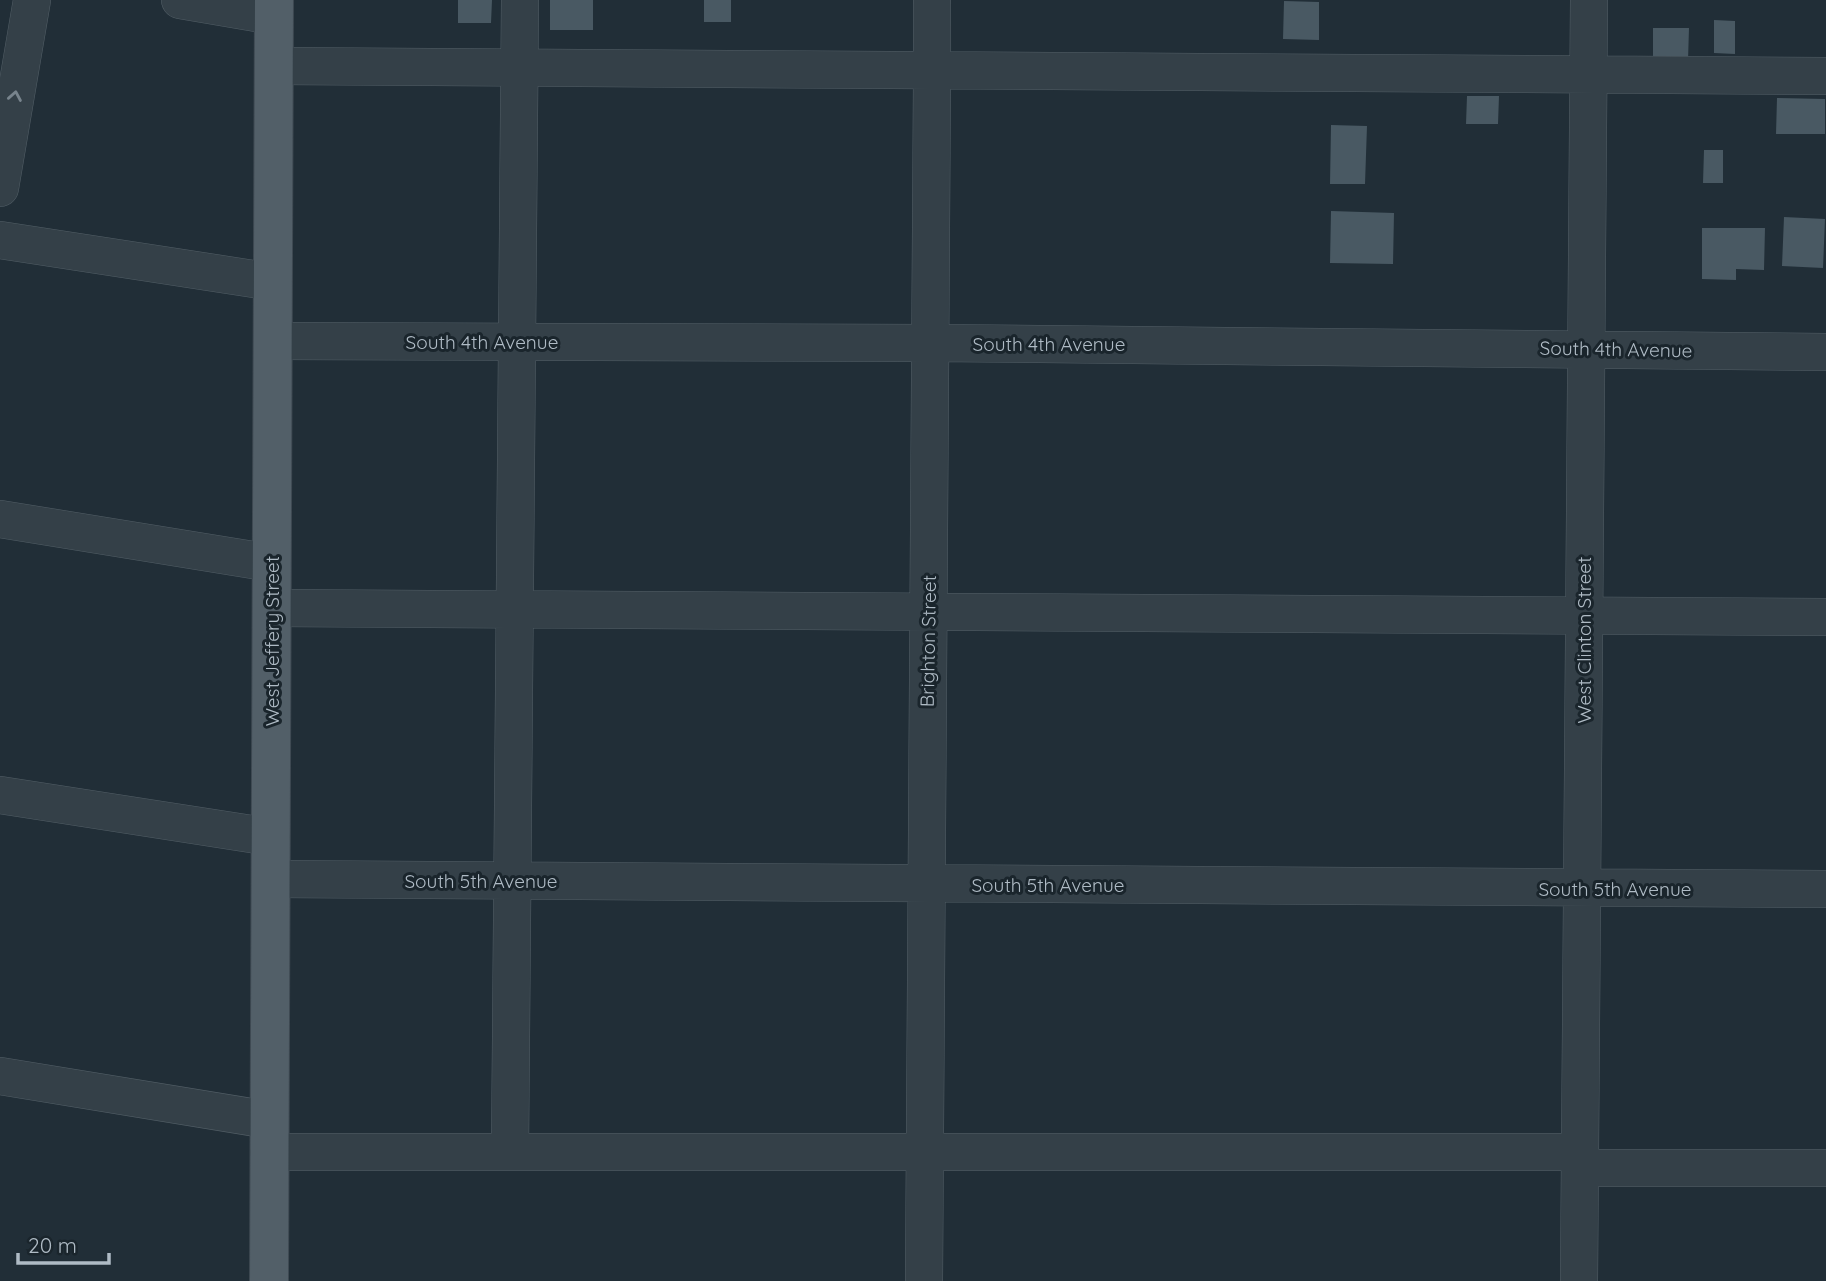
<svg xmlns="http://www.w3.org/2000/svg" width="1826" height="1281" font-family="Quicksand,sans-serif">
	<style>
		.building { fill: #495963 }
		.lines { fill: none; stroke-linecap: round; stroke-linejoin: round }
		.minor-casing { stroke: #525e66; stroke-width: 38 }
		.major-casing { stroke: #3e4952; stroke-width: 40 }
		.minor { stroke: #344048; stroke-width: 37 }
		.major { stroke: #525f68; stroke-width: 38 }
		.oneway { stroke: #78848d }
		.labels { text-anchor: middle; stroke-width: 6; stroke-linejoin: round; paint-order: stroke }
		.street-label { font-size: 19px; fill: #afbbc5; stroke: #1a252c }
	</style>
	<rect width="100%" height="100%" fill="#212e37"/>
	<path class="building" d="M458,0H492L491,23H458Z
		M550,0H593V30H550Z
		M704,0H731V22H704Z
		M1284,1L1319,2V40L1283,39Z
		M1714,20L1735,21V54L1714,53Z
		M1653,28H1689L1688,61H1653Z
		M1467,96H1499L1498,124H1466Z
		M1777,98L1825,99V134H1776Z
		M1331,125L1367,126L1365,184H1330Z
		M1704,150H1723V183H1703Z
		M1331,211L1394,213L1393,264L1330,263Z
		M1784,217L1825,219L1823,268L1782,266Z
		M1702,228H1765L1764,270L1736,269V280L1702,279Z"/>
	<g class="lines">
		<g class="minor-casing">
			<path id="minor" d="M180,0L274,16
				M274,66L1826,76
				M0,188L32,0
				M0,240L273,282
				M273,341L933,343L1826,352
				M0,519L272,563
				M272,608L1826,617
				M0,795L271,837
				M271,879L1826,889
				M0,1076L269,1120
				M269,1152H1580
				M510,1152L520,0
				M1580,1168H1826
				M924,1281C924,854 933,427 932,0
				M1579,1281L1589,0"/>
		</g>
		<g class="major-casing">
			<path id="major" d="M269,1281L274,0"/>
		</g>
		<use href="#minor" class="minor"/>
		<use href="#major" class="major"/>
	</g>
	<defs><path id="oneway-chevron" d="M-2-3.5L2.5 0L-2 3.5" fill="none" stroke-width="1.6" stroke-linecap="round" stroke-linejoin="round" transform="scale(1.75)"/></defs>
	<use class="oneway" href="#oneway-chevron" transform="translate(15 96) rotate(-80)"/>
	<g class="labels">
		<g class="street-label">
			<text x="482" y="349">South 4th Avenue</text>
			<text x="1049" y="351">South 4th Avenue</text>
			<text transform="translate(1616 349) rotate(1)" y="7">South 4th Avenue</text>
			<text transform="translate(1584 640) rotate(-90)" y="7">West Clinton Street</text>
			<text transform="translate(272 641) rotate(-90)" y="7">West Jeffery Street</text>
			<text transform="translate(928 641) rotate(-89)" y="7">Brighton Street</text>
			<text x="481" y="888">South 5th Avenue</text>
			<text x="1048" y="892">South 5th Avenue</text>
			<text x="1615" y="896">South 5th Avenue</text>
		</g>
	</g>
	<path d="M18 1253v10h91v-10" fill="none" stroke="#afbbc5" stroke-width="3.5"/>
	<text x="28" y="1253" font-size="21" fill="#afbbc5" stroke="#1a252c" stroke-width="5" paint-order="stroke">20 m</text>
</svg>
